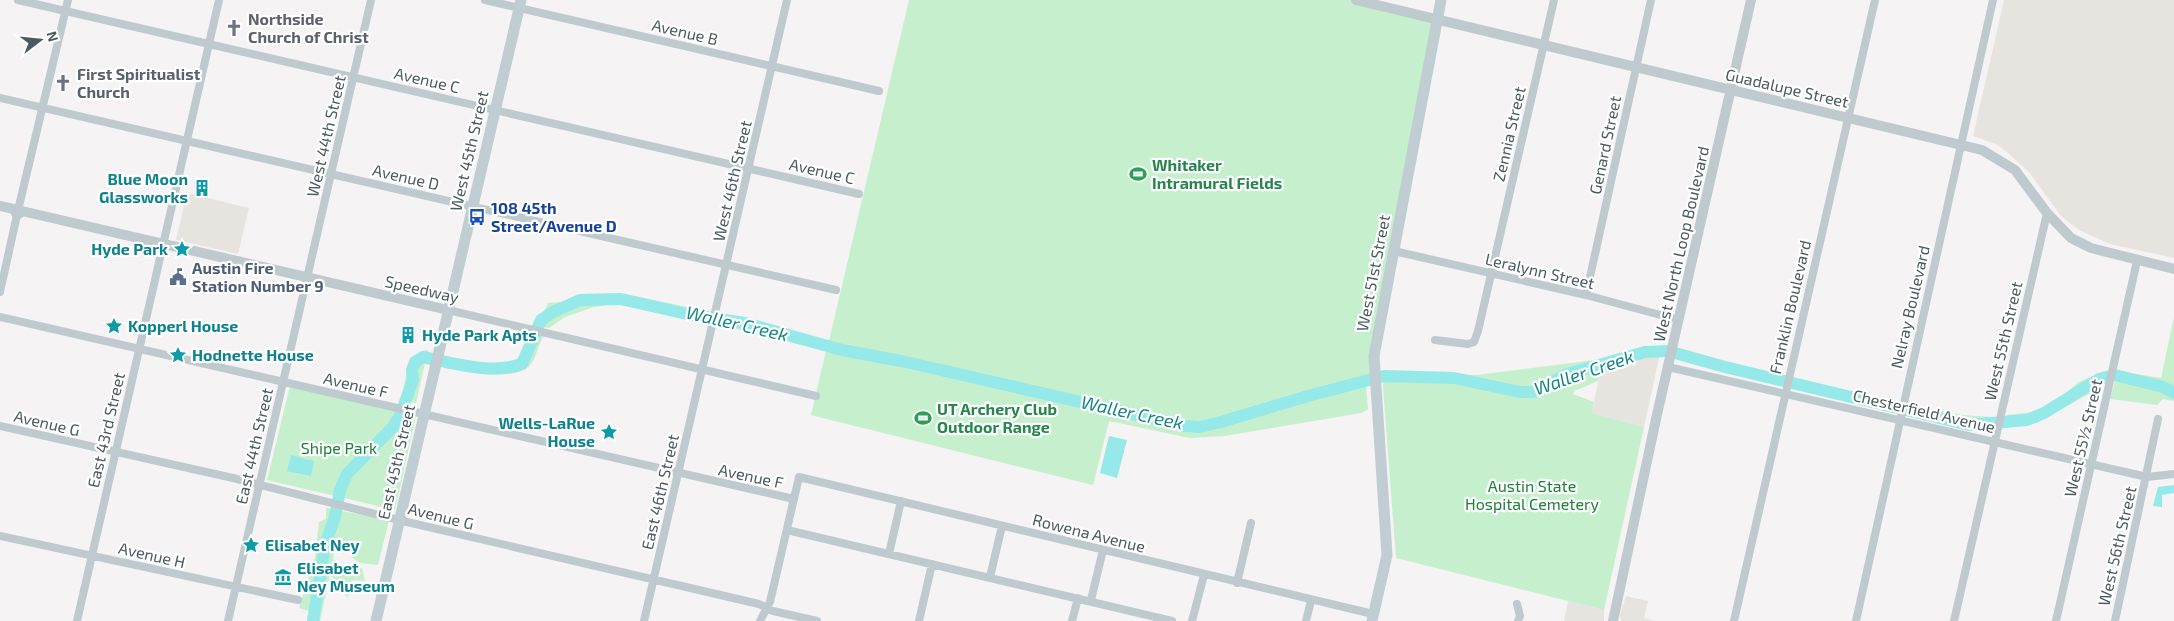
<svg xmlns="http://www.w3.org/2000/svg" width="2174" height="621" font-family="'Exo 2',sans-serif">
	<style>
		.commercial { fill: #e7e3df }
		.green { fill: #c5efcd }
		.water { fill: #95e9e9 }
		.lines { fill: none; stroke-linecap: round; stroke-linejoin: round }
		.river { stroke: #95e9e9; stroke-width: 12 }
		.minor { stroke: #bfcace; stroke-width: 8 }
		.tertiary { stroke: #bfcace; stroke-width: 10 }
		.secondary { stroke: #c0cdd3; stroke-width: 11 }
		.labels { text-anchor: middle; stroke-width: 4.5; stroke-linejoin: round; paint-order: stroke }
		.worship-label { font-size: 16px; font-weight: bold; fill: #5b616d; stroke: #fff; text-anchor: start }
		.street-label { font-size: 16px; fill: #4b5a60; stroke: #fff }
		.leisure-label { font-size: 16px; font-weight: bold; fill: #27864d; stroke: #fff; text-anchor: start }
		.culture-label { font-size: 16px; font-weight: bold; fill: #0d838f; stroke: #fff; text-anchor: start }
		.transit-label { font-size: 16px; font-weight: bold; fill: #164399; stroke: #fff; text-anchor: start }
		.service-label { font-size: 16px; font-weight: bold; fill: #4e5e75; stroke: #fff; text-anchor: start }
		.park-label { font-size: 16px; fill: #1d803a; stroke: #fff }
		.water-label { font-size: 18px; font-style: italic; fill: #128484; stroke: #fff }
	</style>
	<rect width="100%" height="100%" fill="#f5f3f3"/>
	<path class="commercial" d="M2004,0H2174V258L2110,244L2079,230L2061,216L2029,172L2009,154L1998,145L1973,136Z
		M187,193L249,208L238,254L176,240Z
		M1643,354H1660L1644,427L1592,413L1601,366Z
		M1626,596L1648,601L1644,618L1655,621H1621L1620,615Z
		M1568,601L1604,610V621H1564Z"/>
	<path class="green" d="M909,0H1356L1437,21L1394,251L1375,387L1366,385L1368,409L1361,413L1224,436L1190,438L1109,421L1093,485L811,415L826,351L719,325L721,314L829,341Z
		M635,296L711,312L709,323L615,304L594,307L565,317L549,328L537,326L548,303Z
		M2174,317V401L2163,399L2157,405L2110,399L2118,371L2161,378Z
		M532,333L544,336C538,344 537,356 531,364C517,383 466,371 444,368L447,357C462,360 507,369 519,357C525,351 528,340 532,333Z
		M1661,349L1660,354H1643L1601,366L1598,381L1574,391L1573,394L1594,402L1592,413L1644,427L1604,610L1396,558L1382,373L1477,375L1603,359L1641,350Z
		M428,350L416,403L401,400C406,382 406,351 428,350Z
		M2104,371L2101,387L2037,423L2004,427L2007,415L2035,412L2051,405L2079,382Z
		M290,386L416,416L395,510L267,480Z
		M1910,405L1962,415L1993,417L1990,430L1979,432L1908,416Z
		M326,508L389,520L378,565L360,563L350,556L351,544L337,540L333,559L346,569L354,566L362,568L365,581L353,580L348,598L330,575L320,621H308L309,611L299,608L315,557L319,522L326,519Z"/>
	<path class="water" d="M1109,436L1127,440L1117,478L1100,473Z
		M291,455L314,461L311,476L287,471Z
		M2174,485V493L2162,495V507L2153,506L2158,487Z"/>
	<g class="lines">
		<path class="river" d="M313,621L325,545L335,517L340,490L347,474L392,428L400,416L413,380L412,370L415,362L423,357C454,363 491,375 522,364L541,320L553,312L580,300L621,299L691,315L745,323L842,350L906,362L1185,426L1200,427L1221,422L1308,396L1384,376L1454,378L1520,392H1533L1567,374L1645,352L1668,351L1725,367L1969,425L2027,420L2044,413L2099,379L2115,375L2163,387L2174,393"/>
		<path class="minor" d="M18,0L859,194
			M485,0L879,91
			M0,98L836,290
			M19,206L68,0
			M1394,251L1586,295L1679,320
			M0,292L17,215
			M1586,295L1651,0
			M448,310L816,396
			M0,317L794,499
			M1435,340L1468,344L1474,342L1478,331L1554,0
			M1668,367L2147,477L2174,474
			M0,426L233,478L407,522L759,604L773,611L817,621
			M787,530L1172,621
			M0,536L298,600
			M889,554L901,501
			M990,577L1002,526
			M1237,583L1251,523
			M1091,600L1103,550
			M1517,604L1520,616L1518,621
			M77,621L219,0
			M228,621L371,0
			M644,621L787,0
			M760,621L770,602L799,477L1373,614
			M919,621L932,564
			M1072,621L1078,598
			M1192,621L1204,575
			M1306,621L1311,601
			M1734,621L1875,0
			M1856,621L1993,0
			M1954,621L2047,213
			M2056,621L2137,261
			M2115,621L2158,419"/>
		<path class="tertiary" d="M1356,0L1982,150L2015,170L2047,213L2071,238L2091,248L2174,269
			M0,206L14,209
			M14,209L17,215L22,211
			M22,211L448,310
			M1613,621L1656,419L1751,0"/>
		<path class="secondary" d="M376,621L521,0
			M1372,621L1387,555L1374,356L1441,0"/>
	</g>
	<defs>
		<g id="church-bare" transform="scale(1.35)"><path d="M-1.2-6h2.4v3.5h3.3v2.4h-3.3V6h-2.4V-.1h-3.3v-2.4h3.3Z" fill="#6b7280" stroke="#fff" stroke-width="2.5" paint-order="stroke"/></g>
		<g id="stadium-bare" transform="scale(1.35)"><path d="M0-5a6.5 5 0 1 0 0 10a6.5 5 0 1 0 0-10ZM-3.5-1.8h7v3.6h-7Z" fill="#2e9e5b" stroke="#fff" stroke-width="2.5" paint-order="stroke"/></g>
		<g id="building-bare" transform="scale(1.35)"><path d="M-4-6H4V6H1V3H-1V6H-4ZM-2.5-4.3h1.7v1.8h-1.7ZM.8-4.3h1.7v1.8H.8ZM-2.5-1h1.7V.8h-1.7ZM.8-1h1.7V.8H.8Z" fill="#0f9aa8" stroke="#fff" stroke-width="2.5" paint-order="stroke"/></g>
		<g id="bus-bare" transform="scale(1.35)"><path d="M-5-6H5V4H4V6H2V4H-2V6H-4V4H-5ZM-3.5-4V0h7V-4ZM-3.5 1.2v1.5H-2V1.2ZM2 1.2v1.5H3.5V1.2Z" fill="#1a4fb4" stroke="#fff" stroke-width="2.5" paint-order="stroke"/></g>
		<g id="sight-bare" transform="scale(1.35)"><path d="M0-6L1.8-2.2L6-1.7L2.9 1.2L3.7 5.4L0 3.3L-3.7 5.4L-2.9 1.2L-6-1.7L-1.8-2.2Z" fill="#0f9aa8" stroke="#fff" stroke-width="2.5" paint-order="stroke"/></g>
		<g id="civic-bare" transform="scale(1.35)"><path d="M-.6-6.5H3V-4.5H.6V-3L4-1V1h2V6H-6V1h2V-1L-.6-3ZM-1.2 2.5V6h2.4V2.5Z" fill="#5c6f8a" stroke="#fff" stroke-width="2.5" paint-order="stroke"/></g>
		<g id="museum-bare" transform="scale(1.35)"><path d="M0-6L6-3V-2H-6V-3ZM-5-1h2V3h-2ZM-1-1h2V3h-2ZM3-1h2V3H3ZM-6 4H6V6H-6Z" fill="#0f9aa8" stroke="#fff" stroke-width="2.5" paint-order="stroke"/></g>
	</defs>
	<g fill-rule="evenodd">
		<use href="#church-bare" x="234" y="28"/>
		<use href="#church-bare" x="63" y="83"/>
		<use href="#stadium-bare" x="1138" y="174"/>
		<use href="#building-bare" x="202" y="188"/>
		<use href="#bus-bare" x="477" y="217"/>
		<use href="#sight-bare" x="182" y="249"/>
		<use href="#civic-bare" x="178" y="277"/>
		<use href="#sight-bare" x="114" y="326"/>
		<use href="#building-bare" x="408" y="335"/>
		<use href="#sight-bare" x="178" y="355"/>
		<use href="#stadium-bare" x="923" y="418"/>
		<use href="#sight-bare" x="609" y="432"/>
		<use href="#sight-bare" x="251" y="545"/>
		<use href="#museum-bare" x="283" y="577"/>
	</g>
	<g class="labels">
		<g class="worship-label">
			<text x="248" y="25">Northside<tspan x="248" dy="18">Church of Christ</tspan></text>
			<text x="77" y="80">First Spiritualist<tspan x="77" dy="18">Church</tspan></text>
		</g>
		<g class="street-label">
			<text transform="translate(685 32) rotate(13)" y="6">Avenue B</text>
			<text transform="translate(427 80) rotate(13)" y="6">Avenue C</text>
			<text transform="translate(1787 88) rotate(13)" y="6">Guadalupe Street</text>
			<text transform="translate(1509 134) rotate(-77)" y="6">Zennia Street</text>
			<text transform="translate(326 136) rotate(-77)" y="6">West 44th Street</text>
			<text transform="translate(1605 145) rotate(-78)" y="6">Genard Street</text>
			<text transform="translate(469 151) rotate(-77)" y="6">West 45th Street</text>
			<text transform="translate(822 171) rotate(13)" y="6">Avenue C</text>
			<text transform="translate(406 177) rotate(13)" y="6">Avenue D</text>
			<text transform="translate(732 181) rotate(-77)" y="6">West 46th Street</text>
			<text transform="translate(1681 244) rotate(-77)" y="6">West North Loop Boulevard</text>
			<text transform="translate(1540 271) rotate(13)" y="6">Leralynn Street</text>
			<text transform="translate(1373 273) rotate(-79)" y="6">West 51st Street</text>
			<text transform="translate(422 289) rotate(13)" y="6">Speedway</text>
			<text transform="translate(1790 307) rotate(-77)" y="6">Franklin Boulevard</text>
			<text transform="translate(1910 307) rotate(-77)" y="6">Nelray Boulevard</text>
			<text transform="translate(2003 341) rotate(-77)" y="6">West 55th Street</text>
			<text transform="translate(356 385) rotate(13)" y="6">Avenue F</text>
			<text transform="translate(1924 411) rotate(13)" y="6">Chesterfield Avenue</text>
			<text transform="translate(47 423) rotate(13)" y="6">Avenue G</text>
			<text transform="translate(106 430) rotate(-77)" y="6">East 43rd Street</text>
			<text transform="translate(2083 438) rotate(-77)" y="6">West 55½ Street</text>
			<text transform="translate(254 446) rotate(-77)" y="6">East 44th Street</text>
			<text transform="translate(396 462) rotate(-77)" y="6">East 45th Street</text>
			<text transform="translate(751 476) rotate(12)" y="6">Avenue F</text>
			<text transform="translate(660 492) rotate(-77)" y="6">East 46th Street</text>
			<text transform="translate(441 516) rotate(14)" y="6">Avenue G</text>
			<text transform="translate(1089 533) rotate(14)" y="6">Rowena Avenue</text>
			<text transform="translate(2117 546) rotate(-77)" y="6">West 56th Street</text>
			<text transform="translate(152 555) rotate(13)" y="6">Avenue H</text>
		</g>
		<g class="leisure-label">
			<text x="1152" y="171">Whitaker<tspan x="1152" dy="18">Intramural Fields</tspan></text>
			<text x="937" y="415">UT Archery Club<tspan x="937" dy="18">Outdoor Range</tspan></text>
		</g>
		<g class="culture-label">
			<text x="188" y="185" text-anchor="end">Blue Moon<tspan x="188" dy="18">Glassworks</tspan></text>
			<text x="168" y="255" text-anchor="end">Hyde Park</text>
			<text x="128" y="332">Kopperl House</text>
			<text x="422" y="341">Hyde Park Apts</text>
			<text x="192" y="361">Hodnette House</text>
			<text x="595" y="429" text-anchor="end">Wells-LaRue<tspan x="595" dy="18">House</tspan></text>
			<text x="265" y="551">Elisabet Ney</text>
			<text x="297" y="574">Elisabet<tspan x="297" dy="18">Ney Museum</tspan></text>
		</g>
		<g class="transit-label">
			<text x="491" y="214">108 45th<tspan x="491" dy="18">Street/Avenue D</tspan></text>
		</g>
		<g class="service-label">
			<text x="192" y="274">Austin Fire<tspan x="192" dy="18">Station Number 9</tspan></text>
		</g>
		<g class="park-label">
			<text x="339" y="454">Shipe Park</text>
			<text x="1532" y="492">Austin State<tspan x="1532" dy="18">Hospital Cemetery</tspan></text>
		</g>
		<g class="water-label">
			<text transform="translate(737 324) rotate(13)" y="6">Waller Creek</text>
			<text transform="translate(1584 373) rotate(-19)" y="6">Waller Creek</text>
			<text transform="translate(1132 413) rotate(12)" y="6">Waller Creek</text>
		</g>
	</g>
	<g transform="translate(40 40) rotate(74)" stroke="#ffffff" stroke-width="4" paint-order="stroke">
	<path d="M0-4L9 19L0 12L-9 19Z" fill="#4b5a60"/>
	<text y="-8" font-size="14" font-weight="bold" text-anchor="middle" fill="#4b5a60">N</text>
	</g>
</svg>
